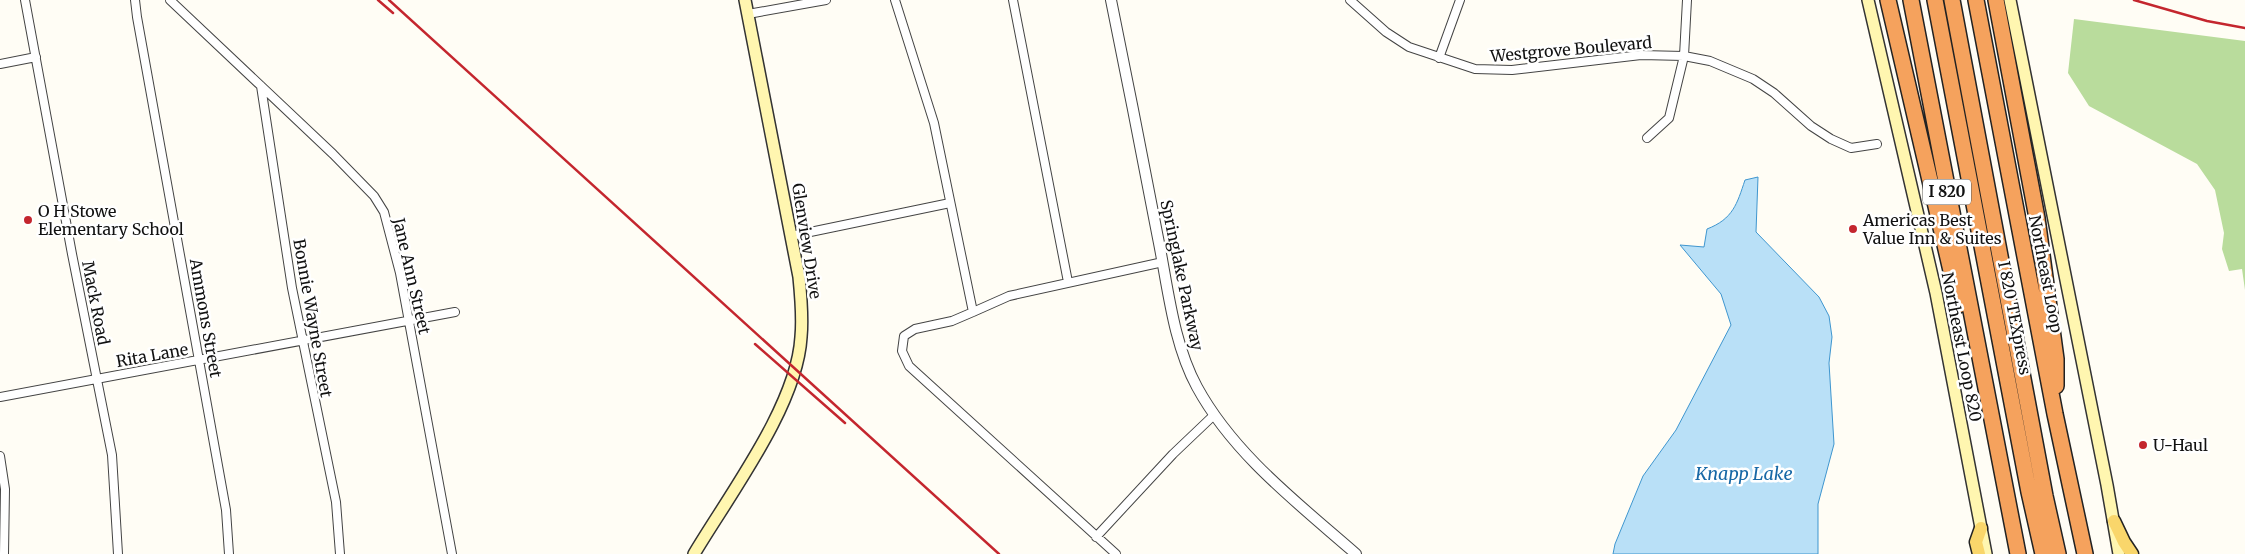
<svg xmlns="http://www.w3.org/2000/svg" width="2245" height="554" font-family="Merriweather,serif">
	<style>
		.forest { fill: #b9dc9c }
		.water { fill: #b9e0f7; stroke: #3f96cf }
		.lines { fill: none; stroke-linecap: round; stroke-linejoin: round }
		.minor-casing { stroke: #444; stroke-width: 10 }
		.tertiary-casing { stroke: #444; stroke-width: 12 }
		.secondary-casing { stroke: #333; stroke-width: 14 }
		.primary-casing { stroke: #222; stroke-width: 15 }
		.motorway-casing { stroke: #222; stroke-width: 18 }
		.minor { stroke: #fff; stroke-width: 8 }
		.tertiary { stroke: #fff; stroke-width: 10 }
		.secondary { stroke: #fff6b0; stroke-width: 11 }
		.primary { stroke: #f9d66b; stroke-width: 12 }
		.motorway { stroke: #f5a25d; stroke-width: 15 }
		.rail { stroke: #c4262e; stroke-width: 2.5 }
		.poi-dot { fill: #c4262e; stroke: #fff; stroke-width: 2 }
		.labels { text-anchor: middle; stroke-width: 5; stroke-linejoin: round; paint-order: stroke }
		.shield { fill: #fff; stroke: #585858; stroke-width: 1 }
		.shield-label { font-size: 15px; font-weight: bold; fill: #111 }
		.street-label { font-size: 16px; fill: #111; stroke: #fff }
		.poi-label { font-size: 16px; fill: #111; stroke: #fff; text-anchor: start }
		.water-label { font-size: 18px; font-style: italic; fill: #1768a6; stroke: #fff }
	</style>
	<rect width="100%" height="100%" fill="#fffdf5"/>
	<path class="forest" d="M2074,19L2245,41V290L2242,269L2229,271L2222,249L2224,233L2215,190L2197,164L2089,106L2068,73Z"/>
	<path class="water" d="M1758,177L1756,232L1819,297L1829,316L1832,337L1829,363L1834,444L1818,504V554H1613L1615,544L1643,476L1676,430L1731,325L1721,294L1680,245L1704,247L1707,229C1733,219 1737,204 1745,180Z"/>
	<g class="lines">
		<g class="minor-casing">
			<path id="minor" d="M25,0L72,254L112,455L118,554
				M135,0L137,17L226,510L229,554
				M170,0L333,154L374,196L384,212L400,273L452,554
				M895,0L934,123L973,312L952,321L915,329L904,336L902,351L909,366L1116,554
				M1013,0L1068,282
				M1350,0L1386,32L1409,47L1475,69L1512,70L1641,55L1684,56L1710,61L1753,79L1774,93L1811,126L1831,139L1851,148L1877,144
				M748,14L826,0
				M1439,58L1460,0
				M0,64L36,57
				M261,86L292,288L336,502L340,554
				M1647,138L1669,118L1684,56L1687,0
				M791,236L950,203
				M973,312L1009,296L1163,262
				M0,397L455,312
				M0,456L5,489L4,554
				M1096,537L1173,454L1214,415"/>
		</g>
		<g class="tertiary-casing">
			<path id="tertiary" d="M1111,0C1127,79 1143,159 1158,238C1168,287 1173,343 1197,387C1234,455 1299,504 1356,554"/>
		</g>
		<g class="secondary-casing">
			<path id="secondary" d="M1868,0L1936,293L1986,554
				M2010,0L2107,485L2119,554
				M694,554C729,495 797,406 801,337C803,317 801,297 799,277L745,0"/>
		</g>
		<g class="primary-casing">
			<path id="primary" d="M2114,521L2124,542L2132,554
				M1979,554L1976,542L1981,528"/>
		</g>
		<g class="motorway-casing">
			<path id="motorway" d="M1888,0L1959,305
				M1911,0L2018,554
				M1935,0L2029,492L2043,554
				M1952,0L2045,496L2058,554
				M1976,0L2055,414L2085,554
				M1996,0L2037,218L2056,359V386"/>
		</g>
		<use href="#minor" class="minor"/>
		<use href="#tertiary" class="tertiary"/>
		<use href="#secondary" class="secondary"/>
		<use href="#primary" class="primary"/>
		<use href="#motorway" class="motorway"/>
		<path class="rail" d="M378,0L393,13
			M389,0L999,554
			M2134,0L2207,21L2245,28
			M755,344L845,423"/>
	</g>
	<g class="poi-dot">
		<circle cx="28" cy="220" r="5"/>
		<circle cx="1853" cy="229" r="5"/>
		<circle cx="2143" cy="445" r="5"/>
	</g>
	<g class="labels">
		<rect class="shield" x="1923" y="179.5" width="48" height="25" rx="4"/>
		<g class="shield-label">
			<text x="1947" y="197">I 820</text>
		</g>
		<g class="street-label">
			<text transform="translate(1571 49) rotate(-5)" y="6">Westgrove Boulevard</text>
			<text transform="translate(807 241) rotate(81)" y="6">Glenview Drive</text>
			<text transform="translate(2046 274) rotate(79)" y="6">Northeast Loop</text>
			<text transform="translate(1182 275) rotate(78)" y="6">Springlake Parkway</text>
			<text transform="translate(412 276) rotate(77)" y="6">Jane Ann Street</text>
			<text transform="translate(96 303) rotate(79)" y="6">Mack Road</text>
			<text transform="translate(206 318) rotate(80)" y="6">Ammons Street</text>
			<text transform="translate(313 318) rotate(80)" y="6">Bonnie Wayne Street</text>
			<text transform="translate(2015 318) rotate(79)" y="6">I 820 TEXpress</text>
			<text transform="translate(1962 347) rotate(79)" y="6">Northeast Loop 820</text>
			<text transform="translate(152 355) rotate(-10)" y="6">Rita Lane</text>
		</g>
		<g class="poi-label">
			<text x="38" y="217">O H Stowe<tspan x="38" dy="18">Elementary School</tspan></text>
			<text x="1863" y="226">Americas Best<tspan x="1863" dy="18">Value Inn &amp; Suites</tspan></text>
			<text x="2153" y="451">U-Haul</text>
		</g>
		<g class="water-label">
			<text x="1744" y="480">Knapp Lake</text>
		</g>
	</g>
</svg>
